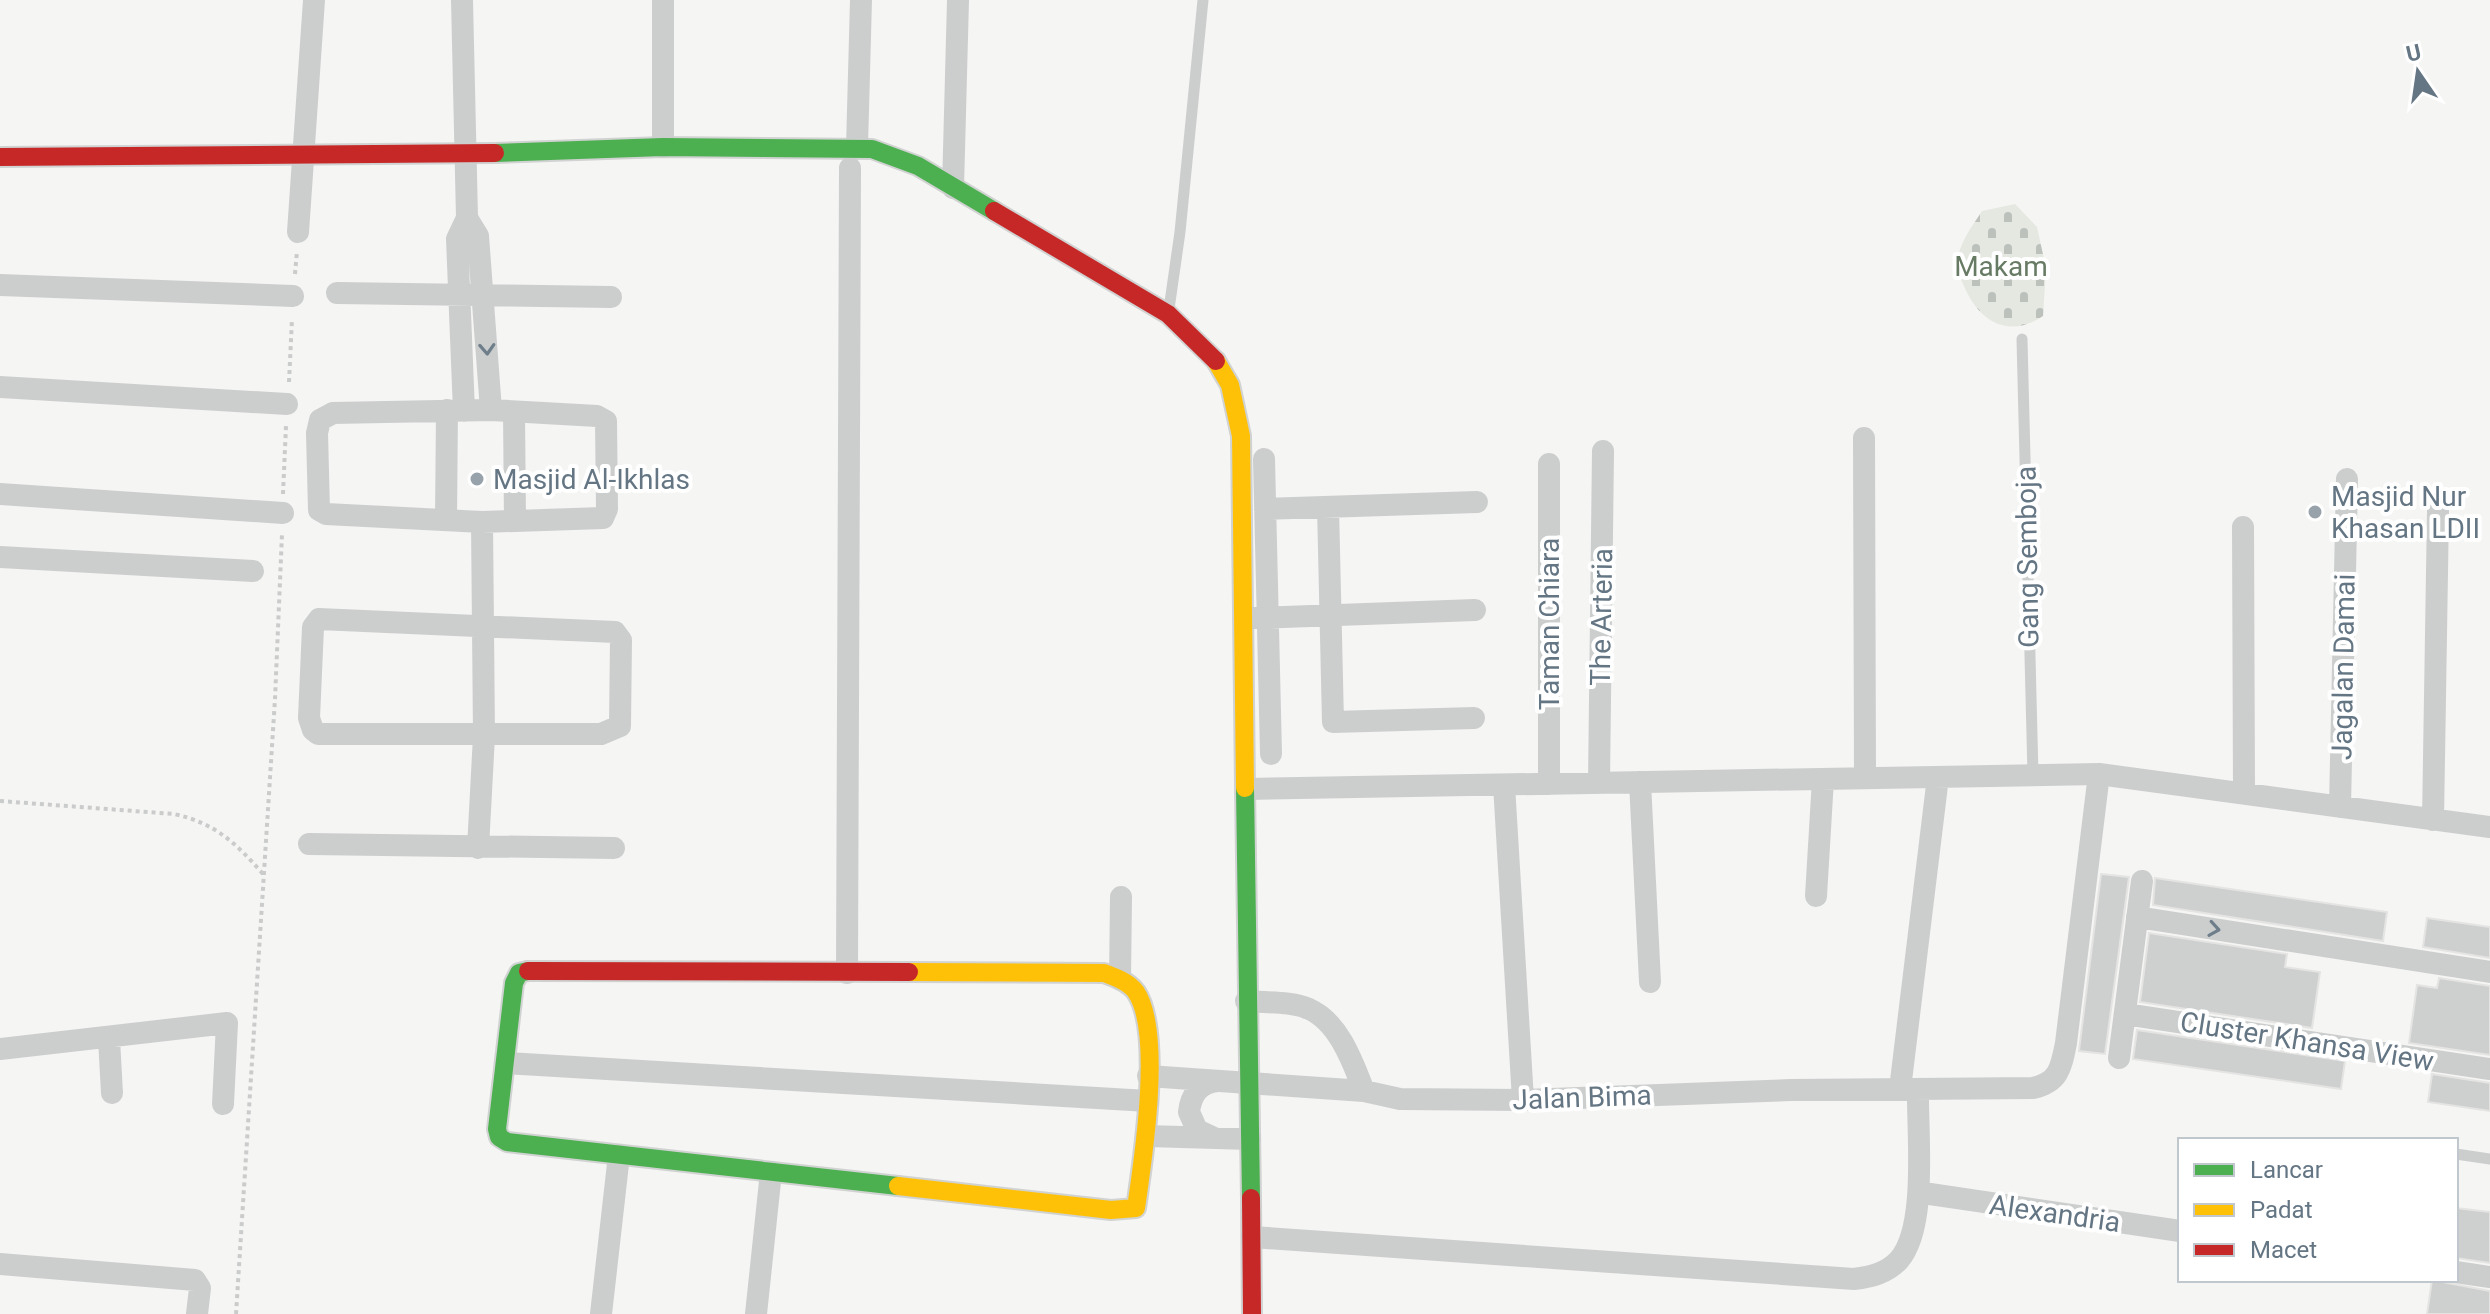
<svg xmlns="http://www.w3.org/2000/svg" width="2490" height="1314" font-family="Roboto,sans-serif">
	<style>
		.cemetery { fill: url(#cemetery-stones) }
		.building { fill: #cecfcf; stroke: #e4e4e3; stroke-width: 2 }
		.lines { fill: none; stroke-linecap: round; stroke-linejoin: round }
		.fast-casing { stroke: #d1d3d2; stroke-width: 22 }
		.slow-casing { stroke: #d1d3d2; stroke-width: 22 }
		.jam-casing { stroke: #d1d3d2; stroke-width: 22 }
		.path { stroke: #cacbcb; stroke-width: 4; stroke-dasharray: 4 4; stroke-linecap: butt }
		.lane { stroke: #cccece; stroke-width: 11 }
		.street { stroke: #cccece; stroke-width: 22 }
		.fast { stroke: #4caf50; stroke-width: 18 }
		.slow { stroke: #ffc107; stroke-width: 18 }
		.jam { stroke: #c62828; stroke-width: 18 }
		.oneway { stroke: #6e7e8a }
		.poi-dot { fill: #97a2aa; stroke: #fff; stroke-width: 3 }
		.labels { text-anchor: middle; stroke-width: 8; stroke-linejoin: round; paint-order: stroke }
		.park-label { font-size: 28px; fill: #677a63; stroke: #fff }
		.poi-label { font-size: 28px; fill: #647583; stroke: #fff; text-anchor: start }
		.street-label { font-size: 28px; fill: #647583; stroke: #fff }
	</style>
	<defs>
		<pattern id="cemetery-stones" width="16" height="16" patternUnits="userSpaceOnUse" patternTransform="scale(2)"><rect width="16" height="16" fill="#e4e8e1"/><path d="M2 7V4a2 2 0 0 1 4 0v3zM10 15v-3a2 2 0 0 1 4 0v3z" fill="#bcc1bc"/></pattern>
	</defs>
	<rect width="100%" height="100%" fill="#f5f5f3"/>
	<path class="cemetery" d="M2015,204L2037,227L2046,268L2043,316C2009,339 1979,322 1964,286C1962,281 1957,274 1957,269C1956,247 1971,228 1982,211Z"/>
	<path class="building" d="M2101,874L2129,877L2105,1054L2079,1051Z
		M2155,878L2387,912L2383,941L2153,905Z
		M2427,918L2490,927V958L2423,947Z
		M2149,933L2287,954L2285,967L2320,972L2312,1028L2140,1002Z
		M2439,978L2490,986V1055L2409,1043L2417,985L2437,988Z
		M2137,1030L2345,1061L2341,1089L2133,1059Z
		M2432,1074L2490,1083V1111L2428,1102Z
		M2456,1208L2490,1212V1263L2456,1258Z
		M2432,1280L2490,1291V1314H2427Z"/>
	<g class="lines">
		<g class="fast-casing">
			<path id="fast" d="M495,153L663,147L872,149L918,166L994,211
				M1245,788L1251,1198
				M528,971L519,973L514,983L497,1129L499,1137L507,1142L898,1186"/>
		</g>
		<g class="slow-casing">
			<path id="slow" d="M1216,361L1230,385L1241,436L1245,788
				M898,1186L1111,1210L1136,1208C1143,1160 1163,1032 1136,992C1129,982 1115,977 1104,973L909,972"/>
		</g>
		<g class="jam-casing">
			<path id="jam" d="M0,157L495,153
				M994,211L1168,314L1216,361
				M528,971L909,972
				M1251,1198L1252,1314"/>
		</g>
		<path class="path" d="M295,274L297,251
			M289,382L292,319
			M283,494L286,426
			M0,801L174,814C215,823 236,843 263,874
			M236,1314L275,699L282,534"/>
		<path class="lane" d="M1169,309L1180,232L1203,0
			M2022,339L2033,775
			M2456,1154L2490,1159"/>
		<path class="street" d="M462,0L467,218L457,239L464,411
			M663,147V0
			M857,147L861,0
			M953,188L958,0
			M467,218L478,236L491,410
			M298,232L314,0
			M0,285L293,296
			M337,293L611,297
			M0,387L287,404
			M491,410L597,416L606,421L607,509L603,518L482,522L326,514L319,510L317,433L320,420L333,413Z
			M514,412L515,521
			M1864,438L1865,778
			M1264,459L1271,754
			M1549,464V784
			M0,494L283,513
			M1328,507L1333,722L1474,718
			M1265,509L1477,502
			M446,520L447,410
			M2243,527L2244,793
			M0,557L253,571
			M1253,618L1475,610
			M319,619L615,632L621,640L620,726L601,734H318L313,730L309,718L313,627Z
			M1640,782L1650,982
			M1599,783L1603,451
			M1504,785L1523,1100
			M1248,789L2099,774L2490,827
			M2340,807L2347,479
			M2433,820L2438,511
			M309,844L614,848
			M478,848L484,736L482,522
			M1816,896L1823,779
			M2137,917L2490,972
			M847,973L850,168
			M1120,979L1121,897
			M1246,1001C1265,1003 1292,1001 1309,1009C1339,1022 1353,1063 1364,1091
			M2125,1014L2490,1069
			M109,1039L112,1093
			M0,1049L227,1023L223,1104
			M2119,1058L2142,881
			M506,1063L1148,1101
			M1148,1076L1364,1091L1400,1099L1523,1100L1791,1090L2033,1088C2059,1082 2061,1068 2066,1043L2099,774
			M1900,1089L1938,777
			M1147,1136L1250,1139
			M1214,1138L1197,1130L1189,1112C1191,1095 1199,1083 1217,1081
			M1930,1194L2180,1231
			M1252,1237L1854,1279C1871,1277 1887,1273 1899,1260C1928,1227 1917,1132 1918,1089
			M0,1264L195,1280L200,1288L197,1314
			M2456,1272L2490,1277
			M601,1314L619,1155
			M756,1314L771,1172"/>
		<use href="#fast" class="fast"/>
		<use href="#slow" class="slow"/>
		<use href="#jam" class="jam"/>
	</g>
	<defs><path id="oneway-chevron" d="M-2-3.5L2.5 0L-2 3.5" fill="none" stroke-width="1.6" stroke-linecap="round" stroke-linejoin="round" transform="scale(2)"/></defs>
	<g class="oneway">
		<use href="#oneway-chevron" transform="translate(487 349) rotate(87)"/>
		<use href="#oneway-chevron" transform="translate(2214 929) rotate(9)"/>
	</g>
	<g class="poi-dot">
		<circle cx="477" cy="479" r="8"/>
		<circle cx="2315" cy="512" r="8"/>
	</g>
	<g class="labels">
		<g class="park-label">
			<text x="2001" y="276">Makam</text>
		</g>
		<g class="poi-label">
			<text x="493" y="489">Masjid Al-Ikhlas</text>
			<text x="2331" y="506">Masjid Nur<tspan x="2331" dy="32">Khasan LDII</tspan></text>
		</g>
		<g class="street-label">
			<text transform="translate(2027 557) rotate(-91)" y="10">Gang Semboja</text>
			<text transform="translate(1601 617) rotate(-89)" y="10">The Arteria</text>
			<text transform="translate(1549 624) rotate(-90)" y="10">Taman Chiara</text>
			<text transform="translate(2343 667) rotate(-89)" y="10">Jagalan Damai</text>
			<text transform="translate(2307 1041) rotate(9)" y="10">Cluster Khansa View</text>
			<text transform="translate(1582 1097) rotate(-2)" y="10">Jalan Bima</text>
			<text transform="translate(2055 1213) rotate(8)" y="10">Alexandria</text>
		</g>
	</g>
	<rect x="2178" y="1138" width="280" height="144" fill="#ffffff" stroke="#c1c8cd" stroke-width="2"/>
	<rect x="2194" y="1164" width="40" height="12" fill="#4caf50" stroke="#c1c8cd" stroke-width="2"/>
	<text x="2250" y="1178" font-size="24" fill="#647583">Lancar</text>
	<rect x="2194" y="1204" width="40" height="12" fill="#ffc107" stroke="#c1c8cd" stroke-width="2"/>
	<text x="2250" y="1218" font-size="24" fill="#647583">Padat</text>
	<rect x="2194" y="1244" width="40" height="12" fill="#c62828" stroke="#c1c8cd" stroke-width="2"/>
	<text x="2250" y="1258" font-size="24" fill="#647583">Macet</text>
	<g transform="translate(2418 72) rotate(347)" stroke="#ffffff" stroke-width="6" paint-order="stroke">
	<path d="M0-6L14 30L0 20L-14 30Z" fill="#647583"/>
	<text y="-12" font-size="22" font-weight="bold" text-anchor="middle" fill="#647583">U</text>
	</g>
</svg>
